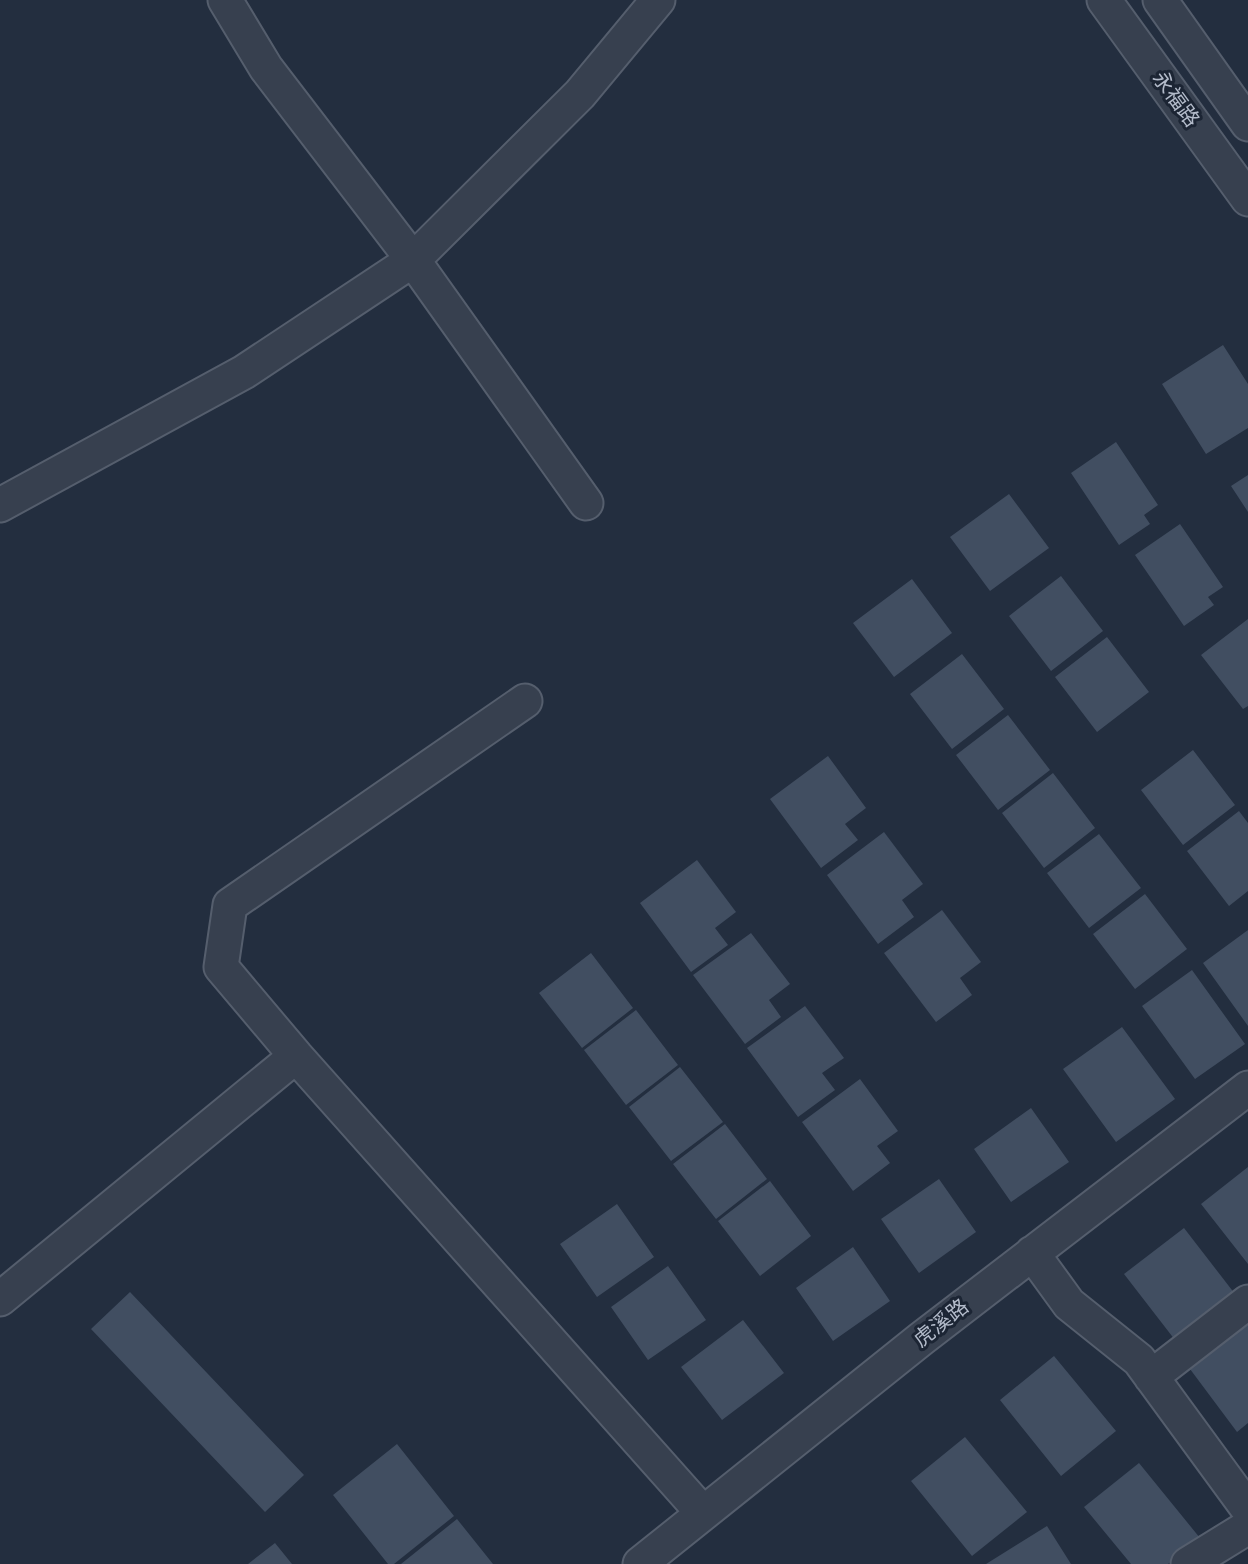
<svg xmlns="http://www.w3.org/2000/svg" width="1248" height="1564" font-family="'Work Sans','Noto Sans SC',sans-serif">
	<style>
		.building { fill: #414e61 }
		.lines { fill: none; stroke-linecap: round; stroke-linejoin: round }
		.minor-casing { stroke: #555e6d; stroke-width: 37 }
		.minor { stroke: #37404f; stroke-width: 33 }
		.labels { text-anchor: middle; stroke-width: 6; stroke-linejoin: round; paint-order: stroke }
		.street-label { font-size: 21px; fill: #b3bbca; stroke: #1c2534 }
	</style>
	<rect width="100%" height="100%" fill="#232e3f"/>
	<path class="building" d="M1223,345L1248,384V428L1206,454L1162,384Z
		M1116,442L1158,505L1144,515L1150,524L1119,545L1071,473Z
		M1248,475V512L1231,486Z
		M1009,494L1049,548L990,591L950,537Z
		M1180,524L1223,587L1208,597L1214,605L1184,626L1135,555Z
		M1061,576L1103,631L1051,671L1009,616Z
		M912,579L952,633L894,677L853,623Z
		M1248,619V706L1243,709L1201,655Z
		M1107,637L1149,692L1097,732L1055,677Z
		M962,654L1004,709L952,749L910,694Z
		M1008,715L1050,770L998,810L956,755Z
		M1193,750L1235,805L1183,845L1141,790Z
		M828,756L866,808L845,824L858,840L821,868L770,799Z
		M1053,773L1095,828L1044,868L1002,813Z
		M1239,811L1248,823V891L1229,906L1187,851Z
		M884,832L923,884L902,900L914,917L878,944L827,875Z
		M1099,834L1141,888L1089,928L1047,873Z
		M697,860L736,912L715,928L728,945L691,972L640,903Z
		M1145,894L1187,949L1135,989L1093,934Z
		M942,910L981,962L960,978L972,995L936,1022L884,953Z
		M1248,930V1026L1203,963Z
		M751,933L790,984L769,1000L781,1017L745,1044L693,975Z
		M591,953L633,1008L582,1048L539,993Z
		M1192,970L1245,1044L1195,1079L1142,1006Z
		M805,1006L844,1058L822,1073L835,1090L798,1117L747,1048Z
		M636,1010L678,1065L626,1105L584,1050Z
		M1122,1027L1175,1099L1116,1142L1063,1069Z
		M680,1067L723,1122L671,1161L629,1107Z
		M860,1079L898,1131L877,1146L890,1163L853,1191L802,1122Z
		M1031,1108L1069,1162L1011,1202L974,1149Z
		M725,1124L767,1179L716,1219L673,1164Z
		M1248,1167V1264L1201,1204Z
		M939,1179L976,1232L919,1273L881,1219Z
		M770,1181L811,1236L760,1276L718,1221Z
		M617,1204L654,1257L597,1297L560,1244Z
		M1184,1228L1235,1294L1175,1340L1124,1274Z
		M853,1247L890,1301L833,1341L796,1288Z
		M668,1266L706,1320L648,1360L611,1307Z
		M130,1292L304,1475L265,1512L91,1329Z
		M743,1320L784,1373L722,1420L681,1367Z
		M1248,1320V1423L1237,1432L1187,1365Z
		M1054,1356L1116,1431L1061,1476L1000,1400Z
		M965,1437L1027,1512L972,1556L911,1481Z
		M397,1444L454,1516L394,1564H388L333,1495Z
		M1139,1463L1200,1538L1168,1564H1131L1084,1507Z
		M457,1519L493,1564H401Z
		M1047,1526L1071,1564H986Z
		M275,1543L292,1564H248Z"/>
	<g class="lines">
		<g class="minor-casing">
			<path id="minor" d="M225,0L266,68L413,260L586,503
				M1104,0L1248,199
				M1160,0L1248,124
				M0,505L244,372L413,260L580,94L658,0
				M525,701L230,905L221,967L296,1056L703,1513
				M1032,1253L1069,1304L1139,1360L1248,1509
				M0,1299L296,1056
				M1151,1377L1248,1302
				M640,1564L921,1339L1248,1088
				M1188,1564L1248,1527"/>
		</g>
		<use href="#minor" class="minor"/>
	</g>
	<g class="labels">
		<g class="street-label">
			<text transform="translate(1176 99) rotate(54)" y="7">永福路</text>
			<text transform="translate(941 1323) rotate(-38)" y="7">虎溪路</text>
		</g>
	</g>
</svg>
